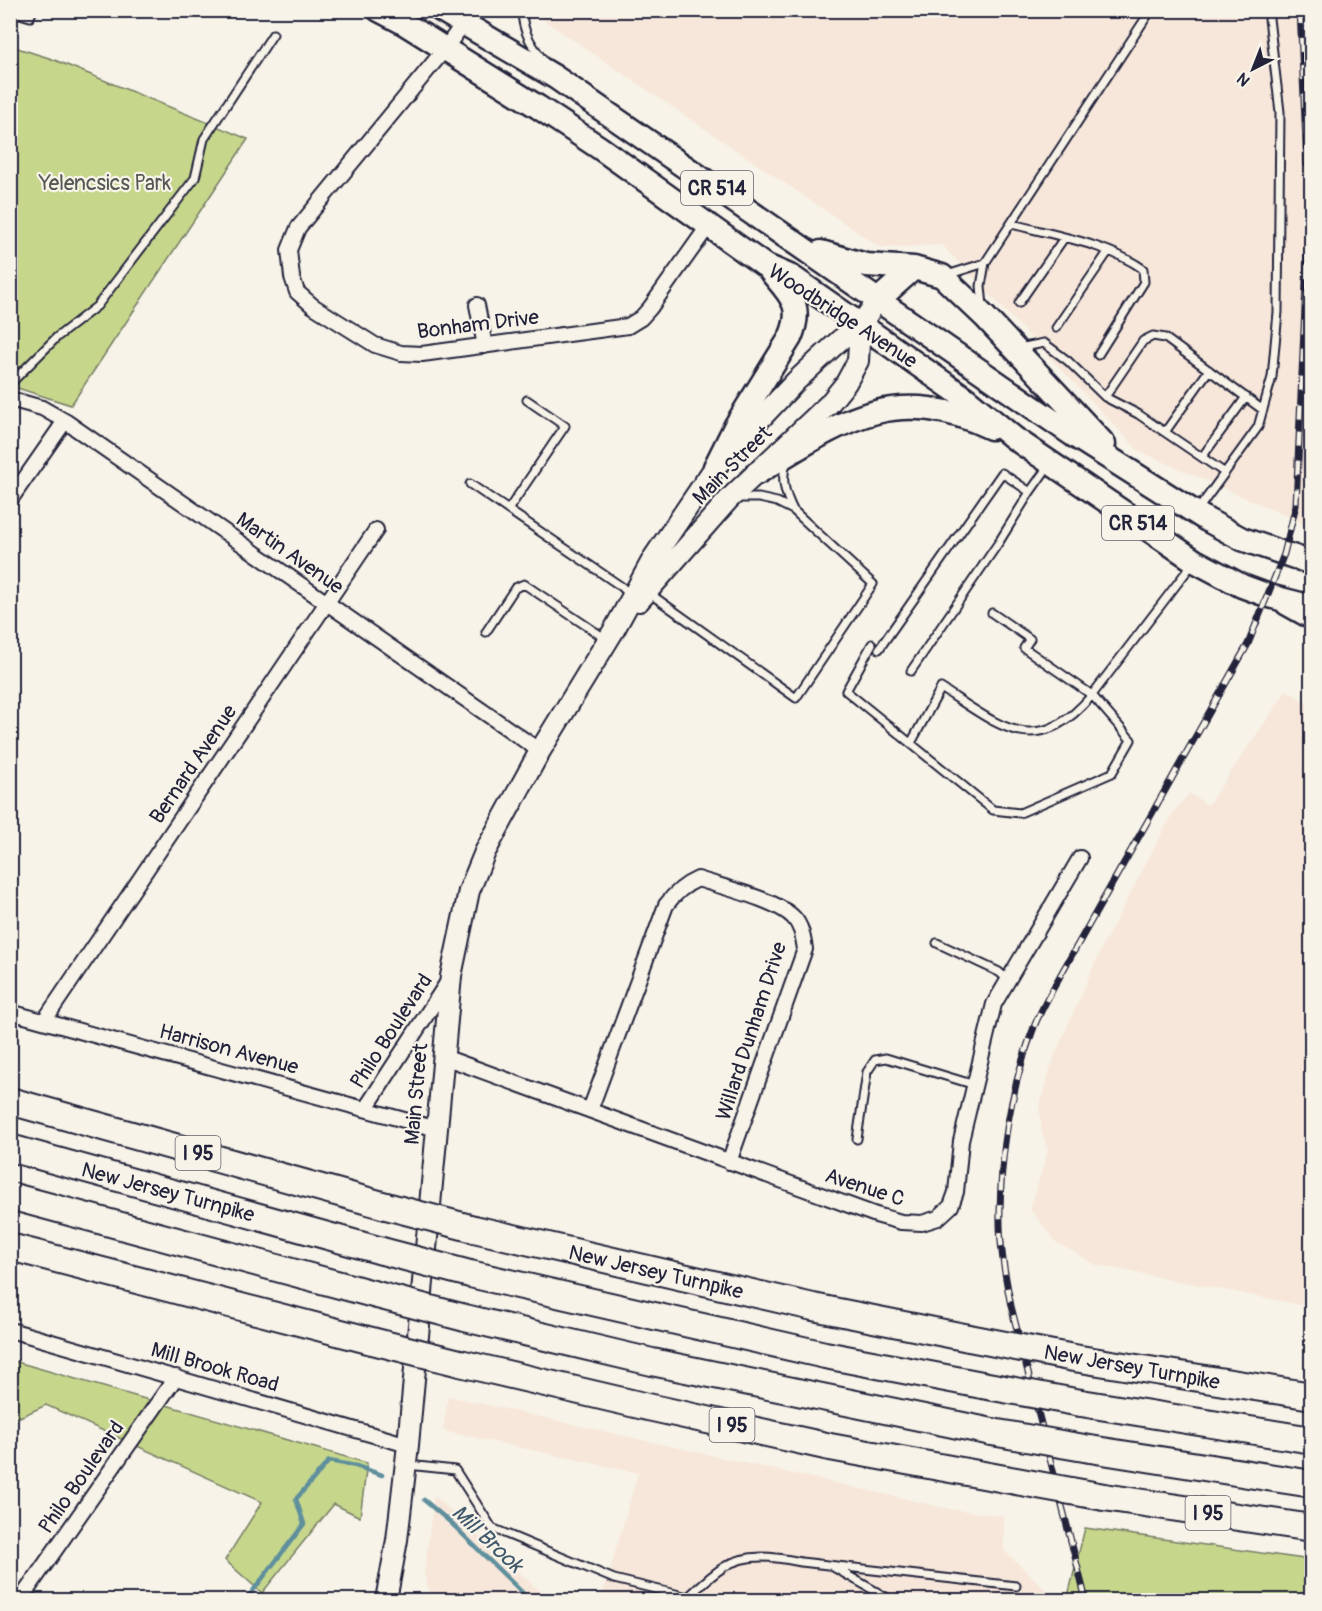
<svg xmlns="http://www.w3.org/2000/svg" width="1322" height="1611" font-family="Pangolin,sans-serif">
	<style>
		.built { fill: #f7e7da }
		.green { fill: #c6d78c; stroke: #747c64; stroke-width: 1.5 }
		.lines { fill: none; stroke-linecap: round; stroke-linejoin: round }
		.stream { stroke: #5e8f9d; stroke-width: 4.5 }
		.service-casing { stroke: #22223b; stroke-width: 11 }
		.minor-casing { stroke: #22223b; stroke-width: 18 }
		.tertiary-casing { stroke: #22223b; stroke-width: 21 }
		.secondary-casing { stroke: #22223b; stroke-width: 24 }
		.primary-casing { stroke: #22223b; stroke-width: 27 }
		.motorway-casing { stroke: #22223b; stroke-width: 30 }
		.service { stroke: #f7f3e8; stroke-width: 7 }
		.minor { stroke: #f7f3e8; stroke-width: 14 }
		.tertiary { stroke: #f7f3e8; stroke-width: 16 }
		.secondary { stroke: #f7f3e8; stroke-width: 20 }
		.primary { stroke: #f7f3e8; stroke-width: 22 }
		.motorway { stroke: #f7f3e8; stroke-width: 26 }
		.rail-casing { stroke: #22223b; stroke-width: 7 }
		.rail { stroke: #f7f3e8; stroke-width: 4.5; stroke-dasharray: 14; stroke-linecap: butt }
		.motorway-bridge-casing { stroke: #22223b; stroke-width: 30; stroke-linecap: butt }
		.motorway-bridge { stroke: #f7f3e8; stroke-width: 26 }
		.labels { text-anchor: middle; stroke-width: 4.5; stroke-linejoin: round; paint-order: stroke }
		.shield { fill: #f7f3e8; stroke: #62616f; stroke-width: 1.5 }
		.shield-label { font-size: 20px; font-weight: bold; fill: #22223b }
		.park-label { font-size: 21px; fill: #535853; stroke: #f7f3e8 }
		.street-label { font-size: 21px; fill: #22223b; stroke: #f7f3e8 }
		.water-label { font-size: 22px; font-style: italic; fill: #40586c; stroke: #f7f3e8 }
	</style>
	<rect width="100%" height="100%" fill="#f7f3e8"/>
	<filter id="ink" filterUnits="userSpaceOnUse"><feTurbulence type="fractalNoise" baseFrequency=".0167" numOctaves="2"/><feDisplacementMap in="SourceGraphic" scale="12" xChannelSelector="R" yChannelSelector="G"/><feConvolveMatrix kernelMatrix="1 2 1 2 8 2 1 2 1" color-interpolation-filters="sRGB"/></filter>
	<g filter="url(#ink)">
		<path class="built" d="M530,11H1304V37L1312,38L1311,527L1139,451L942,245L881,248Z
			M1287,690L1312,707L1311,1307L1096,1265L1056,1242L1030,1209L1048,1150L1042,1133L1039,1106L1054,1057L1102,947L1172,814L1189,793L1208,805Z
			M448,1396L950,1509L1004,1516V1550L1056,1600H601L638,1473L443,1431Z
			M434,1496L550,1600H432L424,1574Z"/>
		<path class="green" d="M11,46L52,59L248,139L71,405L11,386Z
			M10,1360L367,1463L360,1517L334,1504L262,1593L225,1560L262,1502L46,1405L11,1421Z
			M1085,1528L1311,1560V1600H1067Z"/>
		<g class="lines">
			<path class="stream" d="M424,1500L450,1522L530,1600
				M246,1600L304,1524L296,1499L329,1461L356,1466L382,1475"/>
			<g class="service-casing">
				<path id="service" d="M522,10C522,31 531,44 543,60
					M10,11L30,17L33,10
					M1012,224C1053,235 1108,244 1143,269L1144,282L1098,355
					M947,275L985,263
					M1019,303L1064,238
					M983,306L981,286L985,263L1151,10
					M1056,328L1108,252
					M1019,348L1044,343L1068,361L1105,397L1138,414L1225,473
					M10,384L57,337L97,306L195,178L204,139L273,34
					M1105,397L1143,341L1153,336L1165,338L1263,410
					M1165,432L1209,370
					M1202,457L1246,397
					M787,461C780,478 785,494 793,510
					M470,484L622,587L630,595
					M508,510L565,426L527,400
					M1197,511L1258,427L1272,377L1278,312L1280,112L1268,10
					M649,593L796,698L873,584L793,510L777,502L759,498H739
					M992,613L1030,639L1024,648L1092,695L1193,563
					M486,632L515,588L524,584L606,639
					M872,644L846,691L993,810L1020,813L1112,773L1131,740L1092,695C1036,761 1000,726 941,688L911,743
					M879,649L1002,473L1030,492L1049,465
					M911,671L999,542L1030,492
					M937,943L999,972L1008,980
					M857,1139L867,1072L875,1060L886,1058L975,1085
					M408,1465L455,1470L492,1528L614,1579L688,1597C699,1587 711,1575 724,1567C747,1552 776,1557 801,1562L1016,1586
					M833,1567L891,1600"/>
			</g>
			<g class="minor-casing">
				<path id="minor" d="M463,24L444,50L298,228L289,250L292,277L297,292L313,306L375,345L401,353L422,354L628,326L641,318L650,308L709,225
					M477,305L485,346
					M10,399L42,408L65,421L540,751
					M10,500L65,421
					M10,1012L437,1129
					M44,1021L376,530
					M444,1057L876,1215L901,1222L922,1223L938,1218L951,1206L956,1192L961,1141L994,1004L1080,858
					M366,1108L449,980
					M590,1110L666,905C675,893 684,885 698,879C722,887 778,900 794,918C802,927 803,938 805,949L729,1162
					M10,1330L408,1445
					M20,1600L176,1377"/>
			</g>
			<g class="tertiary-casing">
				<path id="tertiary" d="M1285,606L1312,621"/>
			</g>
			<g class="secondary-casing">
				<path id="secondary" d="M639,601L729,499L829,404L846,383L858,361L860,325
					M386,1600L397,1540L408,1445L451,976L469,891L485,852L540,751L614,630L654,557L715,467L796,381L840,340L860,325L878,300"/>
			</g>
			<g class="primary-casing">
				<path id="primary" d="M379,10L402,22L538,107L600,148L764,265L792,277L964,397L1014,438L1195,561L1242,586L1269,596L1312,607
					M441,10L555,77L1073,435L1207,520L1242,539L1312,563
					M821,252L866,265L914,268L942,276L985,317L1104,444
					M878,300L914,268
					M715,467L736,425L790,338C804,306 791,296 771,272
					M757,473C841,422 892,382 991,428"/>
			</g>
			<g class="motorway-casing">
				<path id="motorway" d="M10,1101L386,1206
					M10,1148L382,1251
					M10,1196L377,1295
					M474,1229L813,1307L969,1338
					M10,1247L372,1341
					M470,1274L825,1355L982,1385
					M465,1318L652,1362L992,1432
					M1074,1358L1312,1396
					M460,1363L648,1407L830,1447L1005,1479
					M1081,1403L1312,1440
					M1090,1449L1312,1484
					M1104,1497L1312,1528"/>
			</g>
			<use href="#service" class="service"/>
			<use href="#minor" class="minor"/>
			<use href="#tertiary" class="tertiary"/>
			<use href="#secondary" class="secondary"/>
			<use href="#primary" class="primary"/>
			<use href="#motorway" class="motorway"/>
			<g class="rail-casing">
				<path id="rail" d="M1300,10L1307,164
					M1086,1600L1011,1306C1005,1275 999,1243 1000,1211C1001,1149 1012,1084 1034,1027C1041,1009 1052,991 1061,974L1248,644L1284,554L1296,505L1312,154"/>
			</g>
			<use href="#rail" class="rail"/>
			<g class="motorway-bridge-casing">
				<path id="motorway-bridge" d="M386,1206L474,1229
					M382,1251L470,1274
					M377,1295L465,1318
					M969,1338L1074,1358
					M372,1341L460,1363
					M982,1385L1081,1403
					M992,1432L1090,1449
					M1005,1479L1104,1497"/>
			</g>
			<use href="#motorway-bridge" class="motorway-bridge"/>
		</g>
	</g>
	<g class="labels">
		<g class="shield">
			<rect x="681" y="171" width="72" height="34" rx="4.5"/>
			<rect x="1102" y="506" width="72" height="34" rx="4.5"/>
			<rect x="175.5" y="1136" width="45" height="34" rx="4.5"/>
			<rect x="709.5" y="1408" width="45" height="34" rx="4.5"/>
			<rect x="1185.5" y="1496" width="45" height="34" rx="4.5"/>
		</g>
		<g class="shield-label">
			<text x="717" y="195">CR 514</text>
			<text x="1138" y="530">CR 514</text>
			<text x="198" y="1160">I 95</text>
			<text x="732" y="1432">I 95</text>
			<text x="1208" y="1520">I 95</text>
		</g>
		<g class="park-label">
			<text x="105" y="190">Yelencsics Park</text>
		</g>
		<g class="street-label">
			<text transform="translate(843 316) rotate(33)" y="7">Woodbridge Avenue</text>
			<text transform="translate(478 324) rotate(-7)" y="7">Bonham Drive</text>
			<text transform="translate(732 465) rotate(-45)" y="7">Main Street</text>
			<text transform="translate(290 553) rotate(35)" y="7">Martin Avenue</text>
			<text transform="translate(193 764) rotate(-56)" y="7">Bernard Avenue</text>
			<text transform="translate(391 1031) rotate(-57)" y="7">Philo Boulevard</text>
			<text transform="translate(751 1031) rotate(-72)" y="7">Willard Dunham Drive</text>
			<text transform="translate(229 1049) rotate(15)" y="7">Harrison Avenue</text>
			<text transform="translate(416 1094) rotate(-85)" y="7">Main Street</text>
			<text transform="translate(865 1187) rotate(18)" y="7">Avenue C</text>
			<text transform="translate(168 1192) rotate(15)" y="7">New Jersey Turnpike</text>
			<text transform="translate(656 1272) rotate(13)" y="7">New Jersey Turnpike</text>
			<text transform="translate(215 1367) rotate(16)" y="7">Mill Brook Road</text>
			<text transform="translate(1132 1367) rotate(10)" y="7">New Jersey Turnpike</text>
			<text transform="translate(81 1477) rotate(-55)" y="7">Philo Boulevard</text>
		</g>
		<g class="water-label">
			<text transform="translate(488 1538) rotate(43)" y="8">Mill Brook</text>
		</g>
	</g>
	<rect width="1322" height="1611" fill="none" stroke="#f7f3e8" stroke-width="36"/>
	<rect x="18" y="18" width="1286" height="1575" fill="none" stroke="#22223b" stroke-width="2" filter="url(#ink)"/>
	<g transform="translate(1253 69) rotate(222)" stroke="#f7f3e8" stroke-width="4.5" paint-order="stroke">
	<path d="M0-4.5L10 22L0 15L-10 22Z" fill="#22223b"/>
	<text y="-9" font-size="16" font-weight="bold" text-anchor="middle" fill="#22223b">N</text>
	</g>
</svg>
